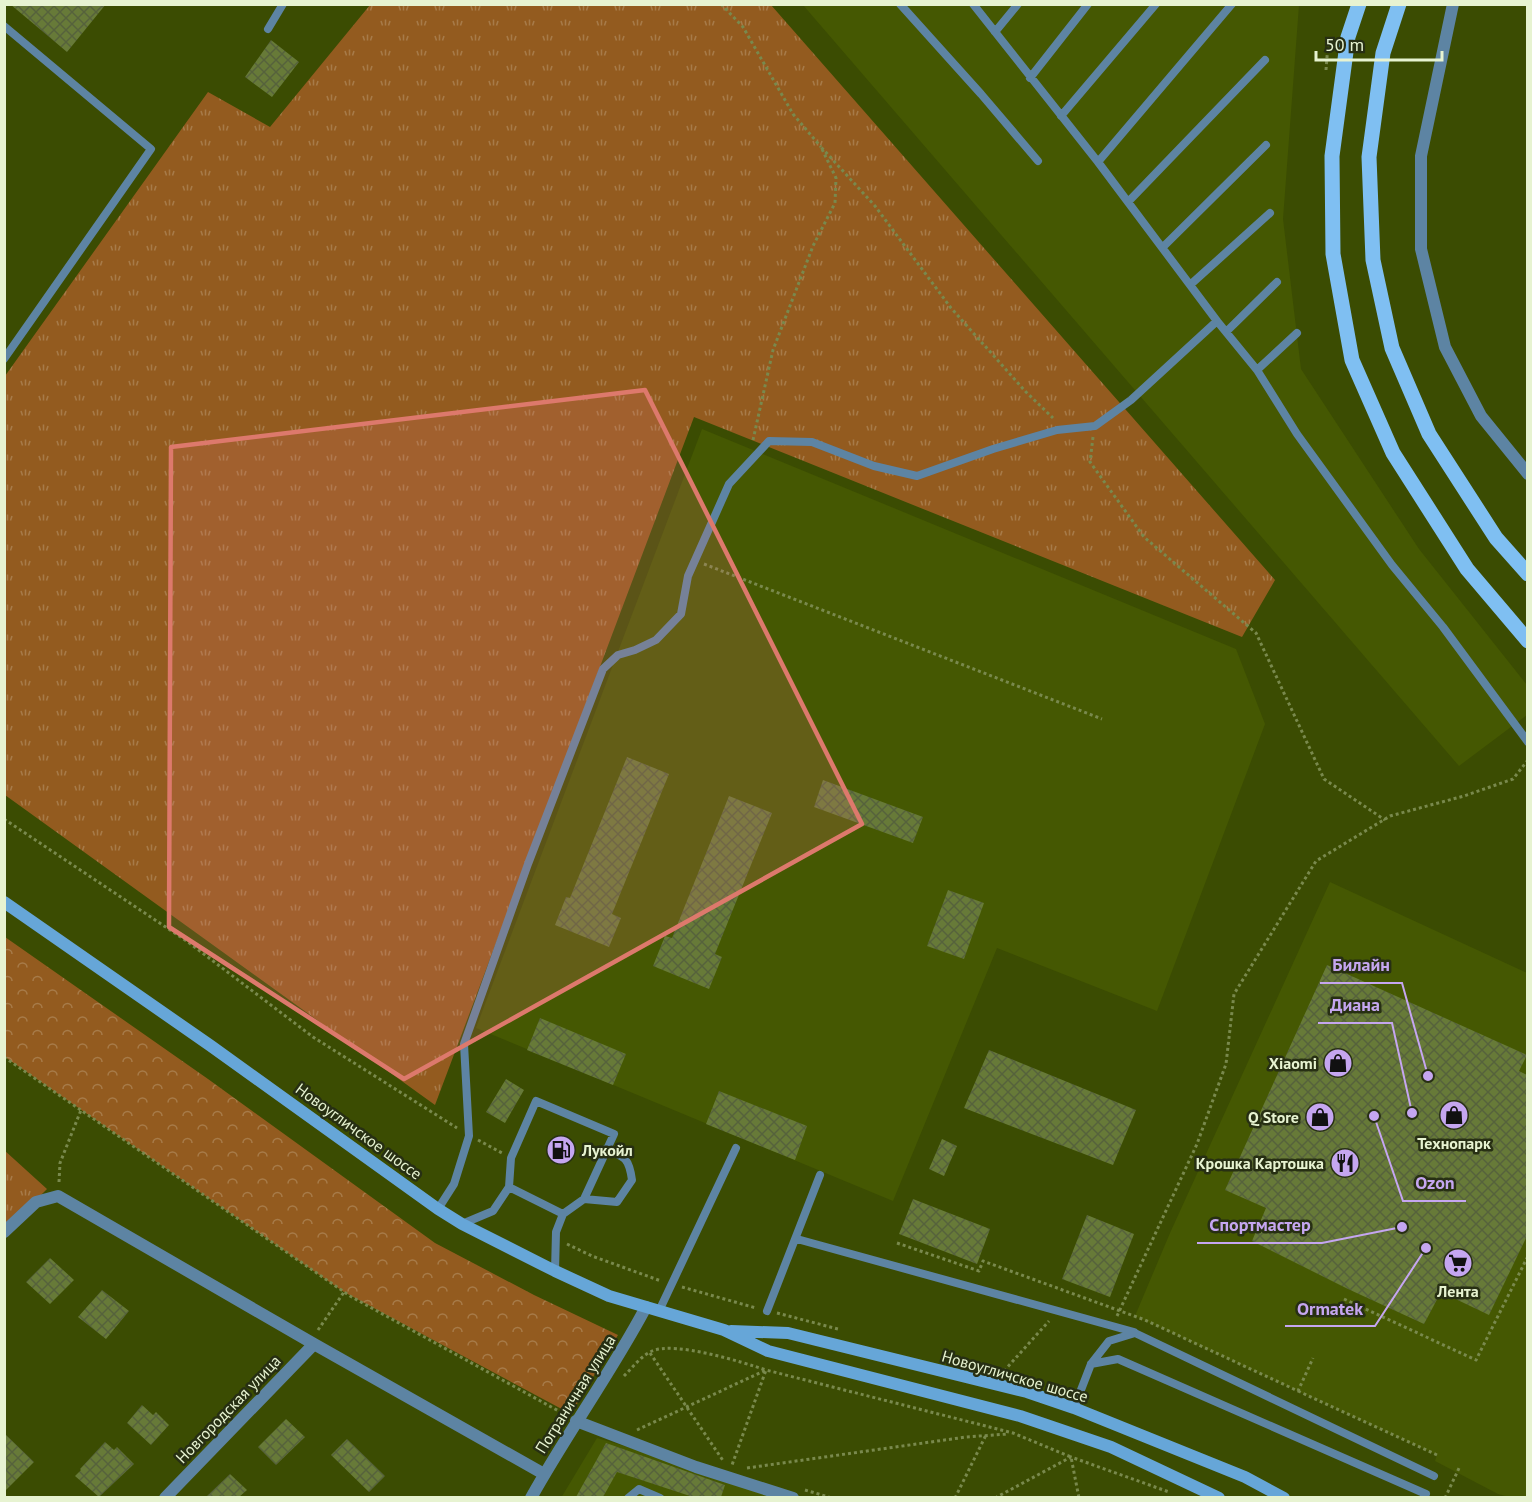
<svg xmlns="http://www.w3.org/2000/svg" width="1532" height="1502" font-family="'PT Sans',sans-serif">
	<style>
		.built { fill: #455802 }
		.grass { fill: url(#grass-tufts) }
		.forest { fill: url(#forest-crowns) }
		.building { fill: url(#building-cross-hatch) }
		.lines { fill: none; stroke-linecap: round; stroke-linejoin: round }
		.path { stroke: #79894d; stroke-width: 3; stroke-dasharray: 3 3; stroke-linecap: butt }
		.service { stroke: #5d84a3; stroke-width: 8 }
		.minor { stroke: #5d84a3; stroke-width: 12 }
		.tertiary { stroke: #5d84a3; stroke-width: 12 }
		.secondary { stroke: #66a6d8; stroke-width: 12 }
		.primary { stroke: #7fbff2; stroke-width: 15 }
		.marked { fill: #dd796c; fill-opacity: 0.2; stroke: #dd796c; stroke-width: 4.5; stroke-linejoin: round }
		.labels { text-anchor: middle; stroke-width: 5; stroke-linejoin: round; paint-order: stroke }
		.poi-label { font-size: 16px; font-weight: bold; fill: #e7f3d1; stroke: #272f13; text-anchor: end }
		.street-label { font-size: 16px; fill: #e7f3d1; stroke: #272f13 }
		.leader { fill: none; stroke: #c5a6f0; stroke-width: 2 }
		.callout-dot { fill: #c5a6f0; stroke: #272f13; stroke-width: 2 }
		.callout-label { font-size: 18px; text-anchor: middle; font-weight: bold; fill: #c5a6f0; stroke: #272f13; stroke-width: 5; stroke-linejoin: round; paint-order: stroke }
	</style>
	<defs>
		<pattern id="grass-tufts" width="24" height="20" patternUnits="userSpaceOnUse" patternTransform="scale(1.5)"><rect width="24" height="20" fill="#935b1f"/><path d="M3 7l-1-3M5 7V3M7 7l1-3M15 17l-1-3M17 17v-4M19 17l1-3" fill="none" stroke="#a77b49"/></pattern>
		<pattern id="forest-crowns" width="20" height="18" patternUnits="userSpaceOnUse" patternTransform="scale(1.5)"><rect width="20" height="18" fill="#935b1f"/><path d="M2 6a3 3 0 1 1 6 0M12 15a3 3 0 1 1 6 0" fill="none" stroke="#a77b49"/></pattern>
		<pattern id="building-cross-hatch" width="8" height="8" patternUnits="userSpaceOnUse" patternTransform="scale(1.5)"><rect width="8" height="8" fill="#677a38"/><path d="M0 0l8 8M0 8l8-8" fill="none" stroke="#56623c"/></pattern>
	</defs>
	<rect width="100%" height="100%" fill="#3b4c02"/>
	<path class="built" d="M803,5H1299L1283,219L1301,369L1419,549L1527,685V715L1459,766Z
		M702,429L1236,649L1265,724L1157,1011L997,948L893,1201L476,1028Z
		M1330,882L1527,973V1497H1509L1498,1494L1435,1461L1437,1455L1135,1316L1170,1233Z
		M597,1438L798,1497L561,1498Z"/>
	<path class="grass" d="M370,5H771L1275,580L1242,637L694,417L435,1105L5,795V376L208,92L270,127Z
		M4,1150L47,1189L4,1232Z"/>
	<path class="forest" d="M5,937L208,1079L435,1243L534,1295L618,1335L571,1414L344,1292L5,1057Z"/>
	<path class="building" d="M10,4H106L67,52Z
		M271,40L299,62L272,97L245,77Z
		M627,757L669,774L612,914L621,918L609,947L555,925L566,897L570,898Z
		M823,780L923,817L913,843L814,807Z
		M729,796L772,813L715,954L722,957L709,989L653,966L665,936L672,938Z
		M948,890L984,903L964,959L927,946Z
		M1327,965L1527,1055L1519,1071L1527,1075V1236L1489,1315L1441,1292L1424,1324L1348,1289L1252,1241L1266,1208L1225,1190Z
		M540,1018L626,1054L613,1085L527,1050Z
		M989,1050L1136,1110L1113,1165L964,1108Z
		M506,1079L524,1090L505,1123L486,1112Z
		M719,1091L807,1126L795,1160L706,1124Z
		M942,1139L957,1146L944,1176L929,1169Z
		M913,1199L990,1229L977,1264L899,1234Z
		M1087,1215L1134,1234L1110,1297L1062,1279Z
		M50,1258L74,1280L50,1304L26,1282Z
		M102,1290L129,1311L106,1339L78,1317Z
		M142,1405L153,1415L156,1412L169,1425L151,1445L127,1423Z
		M286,1419L305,1437L276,1465L258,1447Z
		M4,1433L34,1462L4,1492Z
		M347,1439L385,1476L369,1492L331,1455Z
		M105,1442L114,1450L117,1447L134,1464L99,1497L75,1476L81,1470L80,1469Z
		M606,1443L725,1485L721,1497H693L617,1472L603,1497H576Z
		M230,1474L247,1490L239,1497H206Z"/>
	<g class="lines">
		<path class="path" d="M721,4L743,27L793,114L821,147
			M1326,70L1328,44L1331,35
			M1093,437L1090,462L1144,537L1256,633L1324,779L1385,820
			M753,440L773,350L813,246L835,203L836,178L821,147L875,206L951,308L1026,392L1053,418
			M704,564L1102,719
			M4,819L188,942L313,1037L457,1128
			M4,1057L350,1296L564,1414
			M478,1140L502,1153
			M59,1182L60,1163L81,1110
			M897,1243L979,1271L983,1261L1145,1320L1298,1391L1313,1358
			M567,1244L592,1256L661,1281
			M682,1287L756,1308
			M1344,1299L1476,1360L1528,1256
			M777,1313L838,1329
			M1117,1316L1197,1144L1226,1064L1234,994L1316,861L1390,816L1464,796L1513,779L1528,760
			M318,1330L344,1292
			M650,1353L724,1462
			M1004,1371L1049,1321
			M624,1376C633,1367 641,1356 652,1351C675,1341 742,1362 766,1370L732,1465
			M1298,1391L1437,1455
			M637,1430L766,1370L1013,1433L1071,1457L1079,1498
			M747,1468L966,1437L1008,1434
			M805,1490L832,1498
			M955,1498L986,1435
			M995,1498L1071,1457L1169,1492
			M1445,1498L1460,1466"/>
		<path class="service" d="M900,4L981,94L1038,161
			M973,4L1098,162L1217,321
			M4,26L151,149L4,359
			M268,29L283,4
			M995,32L1018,4
			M1030,78L1088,4
			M1061,116L1156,4
			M1098,162L1232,4
			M1128,202L1265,60
			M1163,247L1266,145
			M1190,285L1270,213
			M1226,332L1277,282
			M1257,370L1297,333
			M509,1187L511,1158L536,1101L614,1134L584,1199L563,1214
			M584,1199L617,1202L632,1180C629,1158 625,1157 606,1149
			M438,1209L454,1184L469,1136L464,1044L528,864L603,669L618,655L635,650L656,640L681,614L688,576L729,484L769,441L812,442L874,466L917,476L993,449L1057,430L1095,426L1131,400L1217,321L1257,370L1297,434L1392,565L1443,627L1528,742
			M462,1224L493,1211L509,1187L563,1214L556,1232L555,1271
			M797,1239L1134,1332
			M659,1311L736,1148
			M767,1311L820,1175
			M1091,1364L1118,1359L1426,1494
			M1074,1408L1091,1364L1109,1341L1135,1333L1434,1476
			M628,1498L639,1489L660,1498"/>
		<path class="minor" d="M1453,4L1421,156V249L1445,347L1481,416L1528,474
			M4,1232L36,1202L58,1196L314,1344L544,1474
			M576,1421L696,1467L793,1498
			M165,1498L314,1344"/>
		<path class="tertiary" d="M531,1498C567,1433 611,1373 646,1307"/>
		<path class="secondary" d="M4,902L211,1046L438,1209L462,1224L555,1271L609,1296L724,1330L768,1351L1020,1416L1111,1447L1219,1498
			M731,1331L788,1333L1027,1392L1074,1408L1245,1477L1284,1498"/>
		<path class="primary" d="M1359,4L1348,37L1332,156L1333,254L1352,360L1393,453L1467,569L1528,641
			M1399,4L1383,53L1369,157L1373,260L1392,348L1429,434L1496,538L1528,574"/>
	</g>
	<path class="marked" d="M645,390L862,824L404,1079L169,927L171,447Z"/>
	<defs>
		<g id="shop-disc" transform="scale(1.5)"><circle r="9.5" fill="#c5a6f0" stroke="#272f13"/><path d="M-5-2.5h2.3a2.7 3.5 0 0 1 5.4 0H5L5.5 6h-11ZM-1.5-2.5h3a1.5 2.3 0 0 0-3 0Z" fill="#111"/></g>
		<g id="fuel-disc" transform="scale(1.5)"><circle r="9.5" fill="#c5a6f0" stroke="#272f13"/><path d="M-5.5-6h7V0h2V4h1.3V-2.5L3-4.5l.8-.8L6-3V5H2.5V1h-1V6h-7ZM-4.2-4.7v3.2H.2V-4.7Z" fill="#111"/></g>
		<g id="restaurant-disc" transform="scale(1.5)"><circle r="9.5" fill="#c5a6f0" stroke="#272f13"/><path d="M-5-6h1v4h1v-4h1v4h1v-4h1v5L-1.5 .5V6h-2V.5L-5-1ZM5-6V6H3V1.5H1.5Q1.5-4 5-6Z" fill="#111"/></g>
		<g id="supermarket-disc" transform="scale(1.5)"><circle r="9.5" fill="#c5a6f0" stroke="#272f13"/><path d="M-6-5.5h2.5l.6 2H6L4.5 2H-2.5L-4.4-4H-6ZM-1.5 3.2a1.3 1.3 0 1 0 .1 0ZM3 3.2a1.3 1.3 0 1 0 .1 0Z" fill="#111"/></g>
	</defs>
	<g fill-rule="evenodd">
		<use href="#shop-disc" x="1338" y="1063"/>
		<use href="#shop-disc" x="1454" y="1115"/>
		<use href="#shop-disc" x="1320" y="1117"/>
		<use href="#fuel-disc" x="561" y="1150"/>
		<use href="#restaurant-disc" x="1345" y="1163"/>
		<use href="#supermarket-disc" x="1458" y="1263"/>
	</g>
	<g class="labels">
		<g class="poi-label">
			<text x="1317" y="1069">Xiaomi</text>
			<text x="1299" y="1123">Q Store</text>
			<text x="1454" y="1149" text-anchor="middle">Технопарк</text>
			<text x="582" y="1156" text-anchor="start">Лукойл</text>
			<text x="1324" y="1169">Крошка Картошка</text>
			<text x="1458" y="1297" text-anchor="middle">Лента</text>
		</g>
		<g class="street-label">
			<text transform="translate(359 1131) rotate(36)" y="6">Новоугличское шоссе</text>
			<text transform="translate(1015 1376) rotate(16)" y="6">Новоугличское шоссе</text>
			<text transform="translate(575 1394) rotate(-58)" y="6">Пограничная улица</text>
			<text transform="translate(228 1409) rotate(-46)" y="6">Новгородская улица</text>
		</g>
	</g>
	<path class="leader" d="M1428 1076L1402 983H1320M1412 1113L1392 1023H1318M1374 1116L1403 1201H1466M1402 1227L1322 1243H1197M1426 1248L1375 1326H1285"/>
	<g class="callout-dot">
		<circle cx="1428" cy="1076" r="6"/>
		<circle cx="1412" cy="1113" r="6"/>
		<circle cx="1374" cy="1116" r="6"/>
		<circle cx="1402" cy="1227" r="6"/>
		<circle cx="1426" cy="1248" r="6"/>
	</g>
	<g class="callout-label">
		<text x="1361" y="971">Билайн</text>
		<text x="1355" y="1011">Диана</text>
		<text x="1435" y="1189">Ozon</text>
		<text x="1260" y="1231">Спортмастер</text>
		<text x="1330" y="1315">Ormatek</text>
	</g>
	<rect width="1532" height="1502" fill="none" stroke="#e7f3d1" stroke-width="12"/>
	<path d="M1316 51v9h126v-9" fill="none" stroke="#e7f3d1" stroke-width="3"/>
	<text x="1325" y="51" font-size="18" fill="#e7f3d1" stroke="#272f13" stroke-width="4.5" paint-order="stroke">50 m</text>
</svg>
